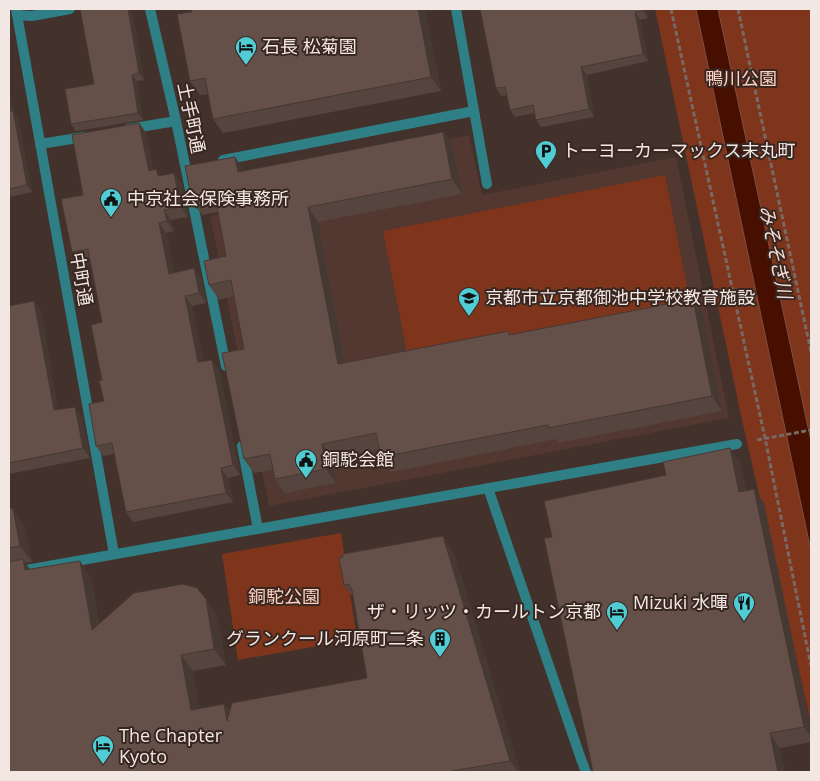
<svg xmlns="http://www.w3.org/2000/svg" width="820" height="781" font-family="'Open Sans','Noto Sans JP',sans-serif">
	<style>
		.built { fill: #523830 }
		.green { fill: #7f351c }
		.water { fill: #470f00; stroke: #7b5044 }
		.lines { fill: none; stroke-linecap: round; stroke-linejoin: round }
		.path { stroke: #796964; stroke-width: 3; stroke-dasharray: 5 2.5; stroke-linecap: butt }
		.lane { stroke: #2f8086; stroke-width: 10 }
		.street { stroke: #2f8086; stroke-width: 10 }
		.wall { fill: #56453f }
		.shaded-wall { fill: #463833 }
		.building { fill: #645049; stroke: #463833 }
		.labels { text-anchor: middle; stroke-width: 4; stroke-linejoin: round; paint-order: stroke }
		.poi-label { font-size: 18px; fill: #f3e7e3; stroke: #382721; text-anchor: start }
		.park-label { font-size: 18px; fill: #fed0c1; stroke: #382721 }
		.street-label { font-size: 18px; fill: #f3e7e3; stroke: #382721 }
		.water-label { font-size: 19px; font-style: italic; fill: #f6ded7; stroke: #382721 }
	</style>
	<rect width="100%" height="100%" fill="#43312b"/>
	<path class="built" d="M469,135L482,195L676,157L729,418L269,506L210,216L227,212L251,179Z"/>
	<path class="green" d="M655,9H811V723L742,420Z
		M665,175L690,302L408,358L383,231Z
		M341,533L357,639L238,660L222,554Z"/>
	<path class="water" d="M696,9H718L811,441V551Z"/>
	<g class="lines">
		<path class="path" d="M671,9L765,438L811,666
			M738,9L811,352
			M757,440L811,430"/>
		<path class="lane" d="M456,9L487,184
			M17,15L32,16L70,9
			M128,129L176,121
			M40,144L84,137
			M223,160L474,111
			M581,759L586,772"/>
		<path class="street" d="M16,9L114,554
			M150,9L176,121L226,366
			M242,446L258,529
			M488,488L581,759
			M9,573L737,444"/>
	</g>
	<path class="wall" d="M425,9L441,91L223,133L213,119L208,94L200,95L190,81Z
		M480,9H646L648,18L640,20L648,61L587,75L594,117L541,127L536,120L535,113L515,117L510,110L507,95L501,96L496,88Z
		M132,12L144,80L137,81L143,120L76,131L71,124L94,84Z
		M9,89L14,113L18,118L32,192L9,197Z
		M139,123L146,133L153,169L161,176L174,173L181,183L188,217L171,220L174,231L166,233L174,273L194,268L201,278L206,303L192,306L203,361L219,370L240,475L228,478L233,502L133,522L126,512L114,454L103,456L96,446L104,401L102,380V322L90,260L79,262L72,252L83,195Z
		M443,132L453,146L462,194L318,222L345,363L511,335L703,314L722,411L558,443L556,439L391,472L381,457L379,449L332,458L336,483L285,493L275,479L273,470L254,473L244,459V349L234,296L219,300L209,285L226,256L218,212L202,215L192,201L235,157L244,171Z
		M34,301L41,311L58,410L82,416L90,458L9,474V306Z
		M740,462L746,491L764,503L811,729V742L780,748L552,537Z
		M9,506V509L24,524L32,562L26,563L30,570L91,577L99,623L206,599L217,615L226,665L193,671L199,709L224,704L230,712L367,678L353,597L344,585L454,553L520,772H9Z"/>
	<path class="shaded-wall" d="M128,9H129L132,12L144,80L139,73Z
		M418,9H425L441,91L431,77Z
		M642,9H646L648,18L643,11Z
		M635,12L640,20L648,61L643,54Z
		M581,67L587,75L594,117L589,109Z
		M132,75L137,81L143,120L138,113Z
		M9,89L14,113L18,118L32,192L27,185L10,111L9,104Z
		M139,123L146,133L155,181L149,171Z
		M443,132L453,146L462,194L452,179Z
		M235,157L245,171L238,172Z
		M156,169L163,179L158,176Z
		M174,173L181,183L188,217L181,207Z
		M308,207L318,222L348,379L338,364Z
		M164,210L171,220L174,231L167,221Z
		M159,223L166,233L176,284L169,274Z
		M194,268L201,278L206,303L199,293Z
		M185,296L192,306L205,372L198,362Z
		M693,299L703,314L722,411L712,396Z
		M34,301L41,311L60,420L54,410Z
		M212,360L219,370L240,475L233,465Z
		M75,407L82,416L90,458L83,448Z
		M322,444L332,458L336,483L326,469Z
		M730,448L740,462L749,507L739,492Z
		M221,468L228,478L233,502L226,493Z
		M754,489L764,503L811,729V737L804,727Z
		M13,508L24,524L32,562L20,546Z
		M443,536L454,553L520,772H518L510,761Z
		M23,559L34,576L25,570Z
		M80,561L91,577L103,646L92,630Z
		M206,599L217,615L226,665L214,649Z
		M181,655L193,671L202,726L191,710Z
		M224,704L235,720L227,721Z
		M770,733L780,748L786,772H778Z"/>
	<path class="building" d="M80,9H128L139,73L132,75L138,113L71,124L65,89L94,84Z
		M191,9H418L431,77L213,119L205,78L190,81L177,14L192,12Z
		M480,9H642L643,11L635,12L643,54L581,67L589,109L536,120L533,105L510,110L505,87L496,88Z
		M9,104L10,111H13L27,185L9,189Z
		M139,123L149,171L156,169L158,176L174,173L181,207L164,210L167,221L159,223L169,274L194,268L199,293L185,296L198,362L212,360L233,465L221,468L226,493L126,512L112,443L96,446L89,404L104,401L99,381L102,380L91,325L102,322L88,249L72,252L61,199L83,195L72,135Z
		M443,132L452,179L308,207L338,364L509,331V335L693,299L712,396L548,428V425L381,457L376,433L322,444L326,469L275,479L270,454L244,459L222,353L244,349L231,280L209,285L204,261L226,256L215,196L192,201L185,166L235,157L238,172Z
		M34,301L54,410L75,407L83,448L9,463V306Z
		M730,448L739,492L754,489L804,727L770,733L778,772H593L544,538L552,537L544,501L666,475L663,462Z
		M13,508L20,546L9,548V509Z
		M443,536L510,761L447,772H9V562L23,559L25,570L80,561L92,630L134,593L183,584L197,588L206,599L214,649L181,655L191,710L224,704L227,721L232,703L367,678L352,590L349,584L344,585L339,558L343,557V554Z"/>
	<defs>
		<g id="hotel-pin" transform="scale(1.125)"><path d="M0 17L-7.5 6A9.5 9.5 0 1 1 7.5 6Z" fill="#51ccd5" stroke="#382721"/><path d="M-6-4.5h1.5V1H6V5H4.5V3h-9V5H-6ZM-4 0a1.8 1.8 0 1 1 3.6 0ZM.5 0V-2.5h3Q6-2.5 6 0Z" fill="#111"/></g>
		<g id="parking-pin" transform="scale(1.125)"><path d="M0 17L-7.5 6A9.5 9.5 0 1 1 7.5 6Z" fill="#51ccd5" stroke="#382721"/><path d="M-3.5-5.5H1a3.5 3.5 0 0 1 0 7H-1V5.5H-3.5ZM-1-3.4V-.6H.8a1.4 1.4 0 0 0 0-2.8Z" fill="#111"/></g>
		<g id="civic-pin" transform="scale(1.125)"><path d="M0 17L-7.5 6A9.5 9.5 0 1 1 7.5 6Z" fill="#51ccd5" stroke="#382721"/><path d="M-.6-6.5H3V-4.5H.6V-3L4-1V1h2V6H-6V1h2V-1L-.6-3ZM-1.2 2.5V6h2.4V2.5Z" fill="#111"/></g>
		<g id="school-pin" transform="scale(1.125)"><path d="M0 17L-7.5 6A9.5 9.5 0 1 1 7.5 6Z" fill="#51ccd5" stroke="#382721"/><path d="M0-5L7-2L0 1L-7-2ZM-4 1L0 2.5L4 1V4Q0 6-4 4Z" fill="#111"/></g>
		<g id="restaurant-pin" transform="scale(1.125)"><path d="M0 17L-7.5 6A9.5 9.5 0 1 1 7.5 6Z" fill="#51ccd5" stroke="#382721"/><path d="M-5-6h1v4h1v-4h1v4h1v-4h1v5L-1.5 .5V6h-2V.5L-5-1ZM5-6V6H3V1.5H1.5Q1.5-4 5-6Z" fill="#111"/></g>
		<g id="building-pin" transform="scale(1.125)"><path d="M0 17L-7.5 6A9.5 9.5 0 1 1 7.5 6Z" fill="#51ccd5" stroke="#382721"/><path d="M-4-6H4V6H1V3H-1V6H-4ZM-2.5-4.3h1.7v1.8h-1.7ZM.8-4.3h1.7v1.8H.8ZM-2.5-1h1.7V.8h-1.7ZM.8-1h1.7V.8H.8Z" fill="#111"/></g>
	</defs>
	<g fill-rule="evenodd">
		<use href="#hotel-pin" x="246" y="47"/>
		<use href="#parking-pin" x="546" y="151"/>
		<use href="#civic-pin" x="111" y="199"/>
		<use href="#school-pin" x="469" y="298"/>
		<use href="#civic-pin" x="306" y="460"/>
		<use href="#restaurant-pin" x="744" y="603"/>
		<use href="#hotel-pin" x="617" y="612"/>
		<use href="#building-pin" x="440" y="639"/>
		<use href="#hotel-pin" x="103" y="746"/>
	</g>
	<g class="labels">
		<g class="poi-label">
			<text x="262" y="53">石長 松菊園</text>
			<text x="562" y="157">トーヨーカーマックス末丸町</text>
			<text x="127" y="205">中京社会保険事務所</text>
			<text x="485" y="304">京都市立京都御池中学校教育施設</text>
			<text x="322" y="466">銅駝会館</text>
			<text x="728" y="609" text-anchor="end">Mizuki 水暉</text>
			<text x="601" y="618" text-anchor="end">ザ・リッツ・カールトン京都</text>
			<text x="424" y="645" text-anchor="end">グランクール河原町二条</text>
			<text x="119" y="742">The Chapter<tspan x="119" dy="21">Kyoto</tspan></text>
		</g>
		<g class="park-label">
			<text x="741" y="85">鴨川公園</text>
			<text x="284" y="603">銅駝公園</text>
		</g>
		<g class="street-label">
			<text transform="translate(191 118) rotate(78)" y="6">土手町通</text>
			<text transform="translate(81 279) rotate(80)" y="6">中町通</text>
		</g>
		<g class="water-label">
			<text transform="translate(776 252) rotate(78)" y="7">みそそぎ川</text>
		</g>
	</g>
	<rect width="820" height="781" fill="none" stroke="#f3e7e3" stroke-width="20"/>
</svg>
